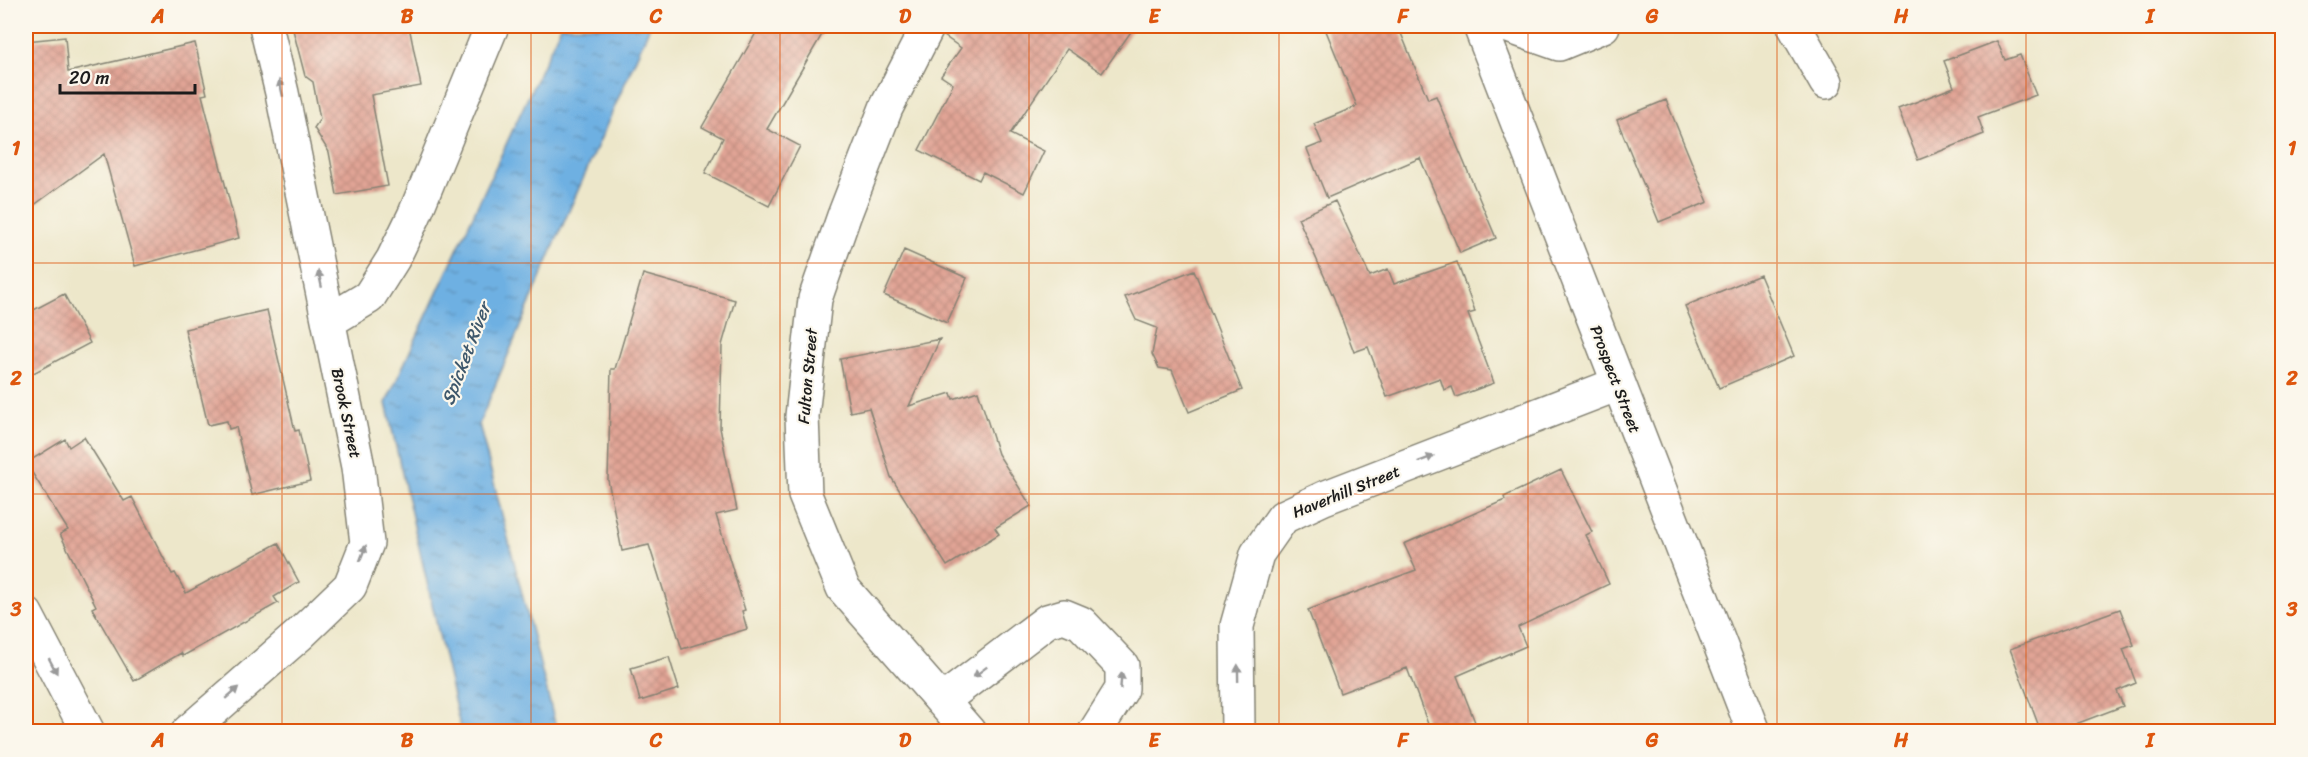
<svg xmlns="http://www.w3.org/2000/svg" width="2308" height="757" font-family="Sriracha,sans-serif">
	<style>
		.water { fill: url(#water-ripples); stroke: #45667f; stroke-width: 1.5 }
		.building { fill: url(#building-cross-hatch) }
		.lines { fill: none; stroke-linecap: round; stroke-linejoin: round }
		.minor-casing { stroke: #848273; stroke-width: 36 }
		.minor { stroke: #fff; stroke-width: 33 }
		.oneway { fill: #999 }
		.grid { fill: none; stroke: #de560d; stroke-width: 1.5; stroke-opacity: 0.55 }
		.labels { text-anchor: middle; stroke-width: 4.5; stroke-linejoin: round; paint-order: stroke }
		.street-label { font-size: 16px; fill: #1c1c1c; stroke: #fbf7ec }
		.water-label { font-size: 18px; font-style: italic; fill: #3d576b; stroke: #fbf7ec }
		.neatline { fill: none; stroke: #de560d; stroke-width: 2 }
		.grid-label { font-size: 20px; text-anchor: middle; font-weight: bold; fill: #de560d }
	</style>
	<defs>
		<pattern id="water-ripples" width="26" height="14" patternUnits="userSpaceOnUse" patternTransform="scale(1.5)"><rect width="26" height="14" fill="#6eb0e2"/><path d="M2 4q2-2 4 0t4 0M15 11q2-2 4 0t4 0" fill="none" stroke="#5a8eb6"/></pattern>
		<pattern id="building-cross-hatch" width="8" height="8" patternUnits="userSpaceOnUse" patternTransform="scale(1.5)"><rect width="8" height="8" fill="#e1a495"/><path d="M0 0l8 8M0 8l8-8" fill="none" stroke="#c08d80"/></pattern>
	</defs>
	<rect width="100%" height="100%" fill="#fbf7ec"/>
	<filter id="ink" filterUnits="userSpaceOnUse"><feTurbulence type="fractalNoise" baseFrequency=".0167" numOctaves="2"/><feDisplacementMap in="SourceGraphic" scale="12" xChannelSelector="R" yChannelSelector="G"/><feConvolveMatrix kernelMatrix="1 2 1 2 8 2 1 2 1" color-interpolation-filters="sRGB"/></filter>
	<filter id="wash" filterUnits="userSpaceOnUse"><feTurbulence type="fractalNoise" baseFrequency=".008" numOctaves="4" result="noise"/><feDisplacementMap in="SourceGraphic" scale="24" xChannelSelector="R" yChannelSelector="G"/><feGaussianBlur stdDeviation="1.35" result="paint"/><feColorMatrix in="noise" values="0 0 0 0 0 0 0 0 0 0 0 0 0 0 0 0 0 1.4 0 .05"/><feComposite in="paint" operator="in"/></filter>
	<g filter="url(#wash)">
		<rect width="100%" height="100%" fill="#ede7ca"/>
		<path class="water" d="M561,26H650L558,236L479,424L557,731H461L386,403Z"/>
		<g id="blocks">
			<path class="building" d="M292,26H409L421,86L371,95L388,186L337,195L329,152L314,128L320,119L313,82L305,76Z
				M760,26H827L767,129L800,146L769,206L705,173L723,138L702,127Z
				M947,26H1135L1102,73L1067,49L1010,134L1044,151L1024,193L983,172L979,180L919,150L953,84L941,76L961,48L944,36Z
				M1324,26H1398L1428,99L1436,96L1496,238L1460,253L1420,158L1327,198L1307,149L1322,143L1314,124L1357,106Z
				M65,37L68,72L195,43L207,94L202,95L239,238L135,266L104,154L26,211V41Z
				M1997,41L2005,60L2020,55L2036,95L1978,117L1984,134L1918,160L1898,109L1954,87L1944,61Z
				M1666,100L1708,202L1659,222L1617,120Z
				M1335,201L1370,276L1388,269L1394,284L1457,262L1475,312L1468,314L1494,383L1456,397L1452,387L1444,390L1440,378L1387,397L1368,347L1354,352L1334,298L1298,218Z
				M904,250L967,278L947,323L884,295Z
				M1194,270L1242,390L1189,412L1172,370L1159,368L1152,354L1157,328L1136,320L1125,297Z
				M643,274L735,300L722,345L720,428L737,510L716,515L745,610L742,611L747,629L682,649L649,545L622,551L608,480L611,369H615Z
				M1760,275L1794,356L1719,388L1685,306Z
				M64,294L90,343L26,377V314Z
				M267,310L295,431L299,430L310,481L252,495L236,427L229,429L227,421L208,425L185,329Z
				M940,339L909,406L951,393L953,399L978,391L998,454L1031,506L995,528L999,534L947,566L891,477L869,408L850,412L840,359Z
				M84,437L124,501L132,497L172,574L175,573L186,593L278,543L299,582L274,597L278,603L183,656L181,653L134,681L92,608L96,606L60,534L68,530L26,463L65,439L69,447Z
				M1561,470L1592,532L1586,535L1609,584L1518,627L1526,646L1457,676L1475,722L1449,732H1431L1407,668L1340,693L1308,610L1416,570L1404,544L1505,500L1504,497Z
				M2120,609L2134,645L2123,649L2136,683L2117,691L2123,706L2055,732H2041L2010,649Z
				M669,657L679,689L640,701L631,668Z"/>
		</g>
	</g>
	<g filter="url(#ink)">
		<use href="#blocks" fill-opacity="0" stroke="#848273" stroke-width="1.5"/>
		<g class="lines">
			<g class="minor-casing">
				<path id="minor" d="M928,26L886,108L844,216L815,299L802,416L805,495L843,588L969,732
					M1480,26L1754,732
					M1508,26L1559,44L1603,26
					M1794,26L1826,82
					M329,321L369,297L393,259L414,216L492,26
					M26,614L88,732
					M942,701L1047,621L1064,616L1081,623L1122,666V689L1095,732
					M188,732L299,635L350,586L367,543L358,467L282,93L266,26
					M1238,732L1237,626L1257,554L1283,517L1324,498L1618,384"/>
			</g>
			<use href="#minor" class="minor"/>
		</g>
		<defs><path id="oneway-solid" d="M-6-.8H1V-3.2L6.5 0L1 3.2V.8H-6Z" transform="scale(1.5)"/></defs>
		<g class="oneway">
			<use href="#oneway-solid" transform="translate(281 88) rotate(-103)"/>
			<use href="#oneway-solid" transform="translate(320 279) rotate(-102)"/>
			<use href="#oneway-solid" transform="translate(1426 459) rotate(-21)"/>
			<use href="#oneway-solid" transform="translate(363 553) rotate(-69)"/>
			<use href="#oneway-solid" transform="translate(53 666) rotate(62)"/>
			<use href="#oneway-solid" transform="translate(980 672) rotate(143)"/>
			<use href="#oneway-solid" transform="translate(1238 673) rotate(-91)"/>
			<use href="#oneway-solid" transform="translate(1121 681) rotate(-85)"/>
			<use href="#oneway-solid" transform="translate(232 693) rotate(-41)"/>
		</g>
	</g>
	<path class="grid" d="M282,26V732M531,26V732M780,26V732M1029,26V732M1279,26V732M1528,26V732M1777,26V732M2026,26V732M26,263H2282M26,494H2282"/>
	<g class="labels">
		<g class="street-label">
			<text transform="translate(807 376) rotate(-85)" y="6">Fulton Street</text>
			<text transform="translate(1616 379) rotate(69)" y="6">Prospect Street</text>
			<text transform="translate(347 413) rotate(78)" y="6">Brook Street</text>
			<text transform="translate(1346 491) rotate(-22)" y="6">Haverhill Street</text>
		</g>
		<g class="water-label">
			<text transform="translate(466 354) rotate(-69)" y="6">Spicket River</text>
		</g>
	</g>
	<rect width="2308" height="757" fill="none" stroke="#fbf7ec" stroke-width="66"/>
	<path d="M60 84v9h135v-9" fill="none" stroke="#1c1c1c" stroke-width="3"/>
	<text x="69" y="84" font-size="18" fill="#1c1c1c" stroke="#fbf7ec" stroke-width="4.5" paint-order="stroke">20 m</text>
	<rect x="33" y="33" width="2242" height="691" class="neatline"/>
	<g class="grid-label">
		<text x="158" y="23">A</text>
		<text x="407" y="23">B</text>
		<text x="656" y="23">C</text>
		<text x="905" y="23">D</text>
		<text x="1154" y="23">E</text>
		<text x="1403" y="23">F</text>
		<text x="1652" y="23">G</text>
		<text x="1901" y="23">H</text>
		<text x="2150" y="23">I</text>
		<text x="16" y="155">1</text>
		<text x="2292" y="155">1</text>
		<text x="16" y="385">2</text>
		<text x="2292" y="385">2</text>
		<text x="16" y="616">3</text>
		<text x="2292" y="616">3</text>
		<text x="158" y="747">A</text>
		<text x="407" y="747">B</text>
		<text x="656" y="747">C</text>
		<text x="905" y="747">D</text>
		<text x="1154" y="747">E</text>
		<text x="1403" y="747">F</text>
		<text x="1652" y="747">G</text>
		<text x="1901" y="747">H</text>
		<text x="2150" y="747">I</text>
	</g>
</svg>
